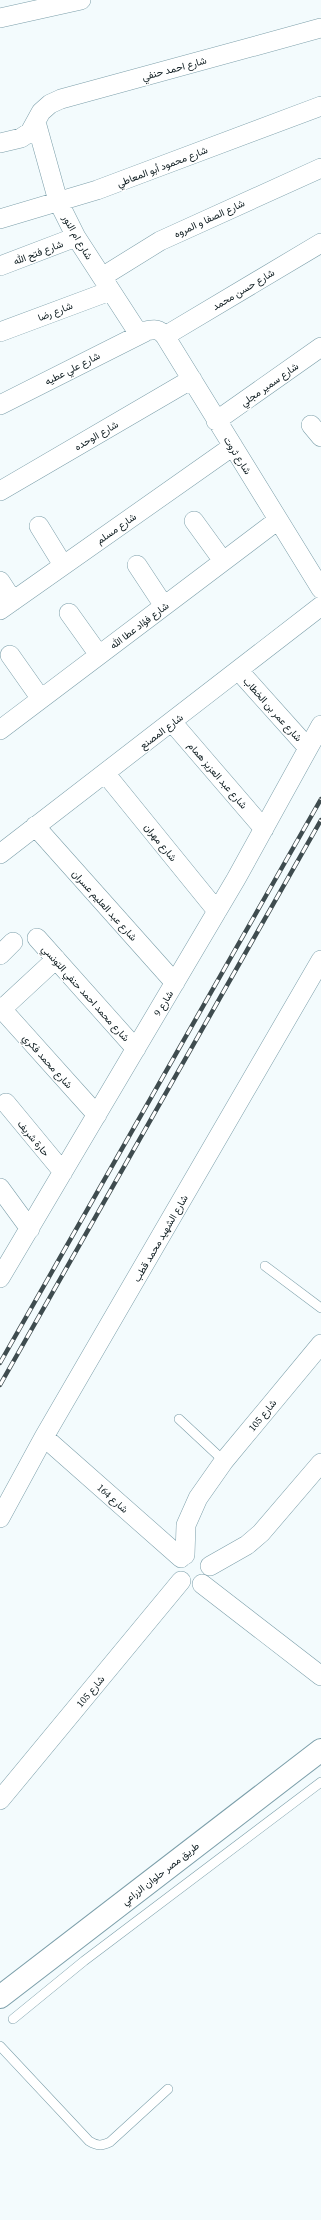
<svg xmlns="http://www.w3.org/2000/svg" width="321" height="2220" font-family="'Source Serif 4',Vazirmatn,serif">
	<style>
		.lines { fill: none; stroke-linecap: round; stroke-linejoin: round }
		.service-casing { stroke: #7c9faa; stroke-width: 10 }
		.minor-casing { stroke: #7c9faa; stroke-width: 20 }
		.secondary-casing { stroke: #7c9faa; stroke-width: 24 }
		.service { stroke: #fff; stroke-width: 9 }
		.minor { stroke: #fff; stroke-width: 19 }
		.secondary { stroke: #fff; stroke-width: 22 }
		.rail-casing { stroke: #3f4c4f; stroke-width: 4.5 }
		.rail { stroke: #fff; stroke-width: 3; stroke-dasharray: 9; stroke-linecap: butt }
		.labels { text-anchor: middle; stroke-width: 3; stroke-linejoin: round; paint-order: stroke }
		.street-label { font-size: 10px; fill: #0d1b1f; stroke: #fff }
	</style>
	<rect width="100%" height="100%" fill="#f3fbfd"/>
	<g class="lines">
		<g class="service-casing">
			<path id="service" d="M265,1266L321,1308
				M179,1419L224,1461
				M13,2019L84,1961L321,1782
				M0,2046L89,2141C97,2146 102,2146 110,2142L168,2089"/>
		</g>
		<g class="minor-casing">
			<path id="minor" d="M0,18L81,0
				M36,122L58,201L76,237L135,328C146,337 154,322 165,336L321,589
				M0,143L21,138L30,132L41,112L50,104L61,99L321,28
				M0,219L97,190L321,106
				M0,266L76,237
				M102,277L160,241L321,168
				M0,332L110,291
				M165,336L321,243
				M0,405L145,332
				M216,421L321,347
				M311,425L321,437
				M0,491L192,379
				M194,521L223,561
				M39,526L63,565
				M137,565L164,606
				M0,581L13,601
				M0,610L233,446
				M69,613L99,655
				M10,655L41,699
				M239,671L308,748
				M172,722L264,829
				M0,730L278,520
				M105,773L217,911
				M35,826L175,983
				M0,854L321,606
				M37,938L136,1049
				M0,955L13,942
				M0,1007L97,1115
				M2,1009L56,959
				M6,1103L63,1172
				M0,1188L30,1229
				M0,1278L236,879L321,725
				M44,1437L181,1558
				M0,1518L44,1437L321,960
				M185,1555L186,1525L198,1498L224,1461L321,1344
				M210,1566L247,1545L261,1533L321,1463
				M202,1584L321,1676
				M0,1800L181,1581"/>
		</g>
		<g class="secondary-casing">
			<path id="secondary" d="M0,1997L321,1750"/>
		</g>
		<use href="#service" class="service"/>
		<use href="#minor" class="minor"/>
		<use href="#secondary" class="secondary"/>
		<g class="rail-casing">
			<path id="rail" d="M0,1363L321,799
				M0,1385L321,820"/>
		</g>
		<use href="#rail" class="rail"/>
	</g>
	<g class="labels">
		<g class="street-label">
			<text transform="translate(174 68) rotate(-15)" y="4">شارع احمد حنفي</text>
			<text transform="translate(162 166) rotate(-21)" y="4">شارع محمود أبو المعاطي</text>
			<text transform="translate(209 218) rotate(-25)" y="4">شارع الصفا و المروه</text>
			<text transform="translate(78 237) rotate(60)" y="4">شارع ام النور</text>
			<text transform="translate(38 252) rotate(-21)" y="4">شارع فتح الله</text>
			<text transform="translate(243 289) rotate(-31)" y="4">شارع حسن محمد</text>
			<text transform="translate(55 311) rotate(-21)" y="4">شارع رضا</text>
			<text transform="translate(72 368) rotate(-27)" y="4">شارع علي عطيه</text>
			<text transform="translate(269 384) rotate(-35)" y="4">شارع سمير مجلي</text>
			<text transform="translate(96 435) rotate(-30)" y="4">شارع الوحده</text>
			<text transform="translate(238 455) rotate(58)" y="4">شارع ثروت</text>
			<text transform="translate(116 528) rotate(-35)" y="4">شارع مسلم</text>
			<text transform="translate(139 625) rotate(-37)" y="4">شارع فؤاد عطا الله</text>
			<text transform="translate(273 709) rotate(48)" y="4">شارع عمر بن الخطاب</text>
			<text transform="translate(161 731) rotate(-37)" y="4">شارع المصنع</text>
			<text transform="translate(218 775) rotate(49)" y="4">شارع عبد العزيز همام</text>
			<text transform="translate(161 842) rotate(51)" y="4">شارع مهران</text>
			<text transform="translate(105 905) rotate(48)" y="4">شارع عبد العليم عسران</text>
			<text transform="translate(86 993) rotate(48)" y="4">شارع محمد احمد حنفي التونسي</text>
			<text transform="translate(163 1003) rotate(-59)" y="4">شارع 9</text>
			<text transform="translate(48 1061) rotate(48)" y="4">شارع محمد فكري</text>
			<text transform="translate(34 1138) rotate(50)" y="4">حارة شريف</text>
			<text transform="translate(160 1238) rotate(-60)" y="4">شارع الشهيد محمد قطب</text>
			<text transform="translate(262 1415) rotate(-51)" y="4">شارع 105</text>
			<text transform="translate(113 1498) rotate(42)" y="4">شارع 164</text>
			<text transform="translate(90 1691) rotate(-50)" y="4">شارع 105</text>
			<text transform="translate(160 1873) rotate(-38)" y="4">طريق مصر حلوان الزراعي</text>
		</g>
	</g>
</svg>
